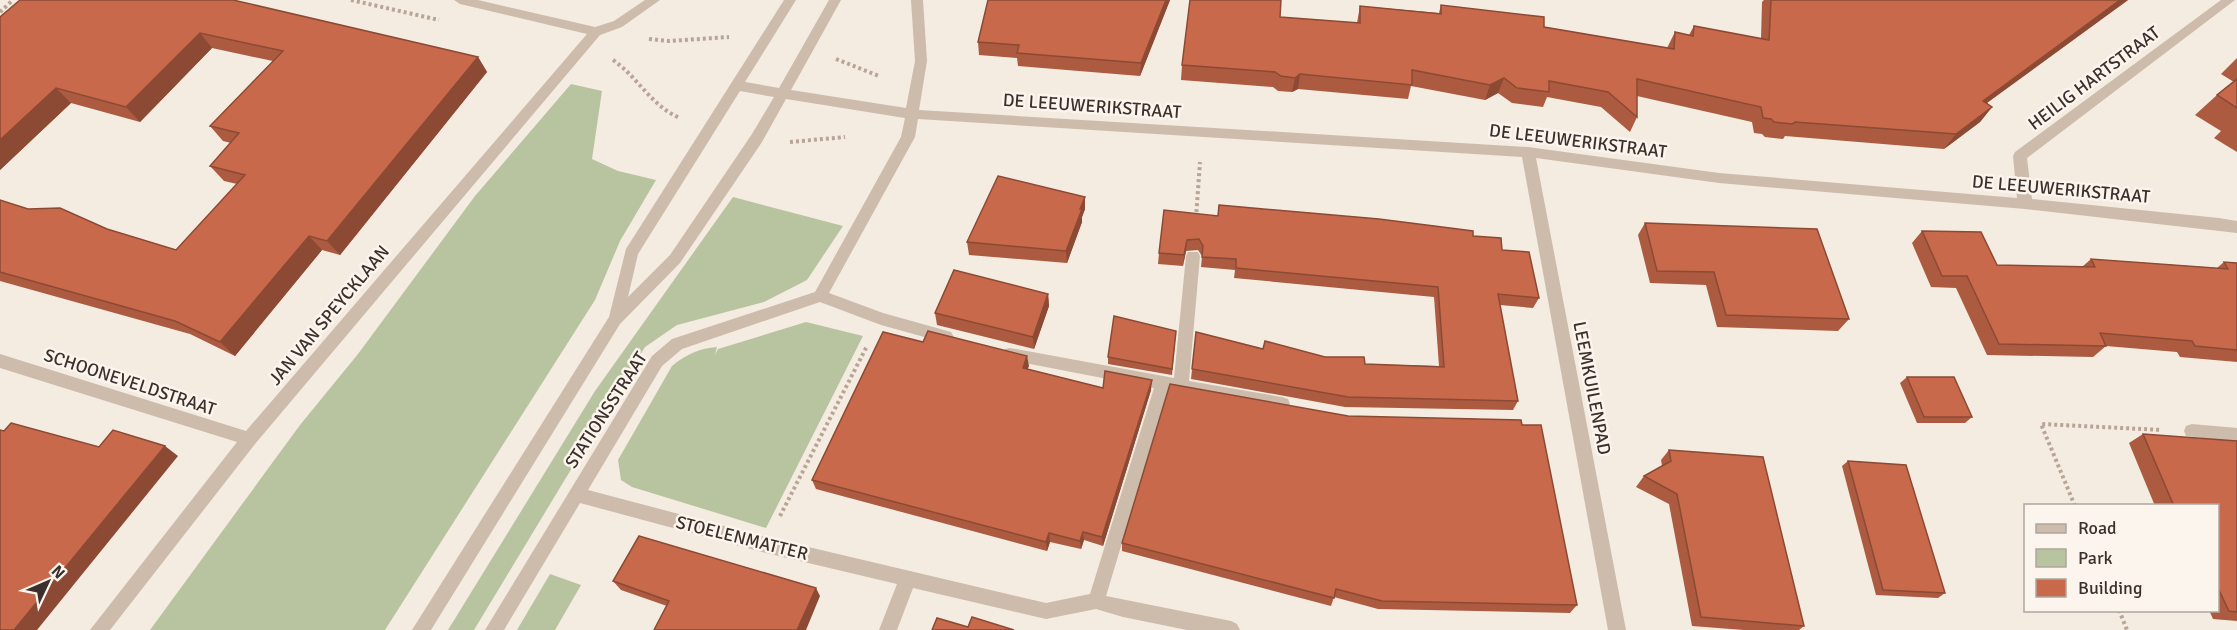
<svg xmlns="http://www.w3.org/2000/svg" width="2237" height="630" font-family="Signika,sans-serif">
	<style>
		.green { fill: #b8c4a0 }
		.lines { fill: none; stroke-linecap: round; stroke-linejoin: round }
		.path { stroke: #b9a596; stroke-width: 4; stroke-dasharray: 3 3; stroke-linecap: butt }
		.minor { fill: #cdbbac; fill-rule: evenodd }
		.wall { fill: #ac5a40 }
		.shaded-wall { fill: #8c4a34 }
		.building { fill: #c8694b; stroke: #8c4a34; stroke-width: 1.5 }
		.labels { text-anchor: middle; stroke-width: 5; stroke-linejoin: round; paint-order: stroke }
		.street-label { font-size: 18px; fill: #3b302b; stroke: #fbf5ee }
	</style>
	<rect width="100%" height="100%" fill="#f4ebe1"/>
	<path class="green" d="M571,84L602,91L592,159L618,171L656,180L620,241L595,300L385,630H150L300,425L358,354L475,196Z
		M733,197L843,226L807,280L764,302L677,325L645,347L474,630H448L595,391Z
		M806,322L863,336L766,528L632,487L621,480L618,460L672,366C685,355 700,348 717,347L715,355L718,349Z
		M550,574L581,585L555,630H517Z"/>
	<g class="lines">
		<path class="path" d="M351,0L439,20
			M0,12L13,0
			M649,39L669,41L729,37
			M836,59L879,76
			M613,60C638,77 651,106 680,118
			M790,142L845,137
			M1196,218L1200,162
			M2075,506L2041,424L2162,430
			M780,516L867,346
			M2119,610L2127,630"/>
		<path class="minor" d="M454,0H478L595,27L614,21L645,0H660L622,27L600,35L255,444L110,630H90L237,442L0,368V354L246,431L587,34L460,4Z
			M784,0H796L745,82L779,88L829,0H841L791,90L906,108L915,61L911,0H923L927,61L919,110L1528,147L1719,173L2017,198L2013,156L2015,152L2221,0H2235L2027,158L2032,199L2219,218L2237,221V233L2025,209L1719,183L1536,158L1626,630H1608L1522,157L918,119L915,137L829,293L883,313L951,332L954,337L951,342L946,343L881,325L820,302L682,349L662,366L588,490L766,537L1046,603L1090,594L1154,388L1010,360L1005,359L1002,354L1005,349L1010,348L1174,378L1186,256L1188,252H1198L1200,256L1189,381L1282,397L1288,399L1290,404L1288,409L1282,411L1168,391L1106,596L1231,621L1237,624L1240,630H1187L1123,617L1096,609L1046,619L913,588L897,630H879L897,584L766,553L580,503L504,630H485L652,356L672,339L815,292L901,137L905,118L786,99L762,142L680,263L620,324L431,630H412L609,317L626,249ZM740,91L774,97L752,134L670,255L628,297L638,254Z
			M2192,424L2237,428V442L2186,436L2184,431L2186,426Z"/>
	</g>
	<path class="wall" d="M20,0L478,57L487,72L340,255L322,250L235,356L190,334L0,281V200L28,209L107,229L176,250L237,184L224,181L210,166L231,143L223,141L210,126L273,61L212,48L140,122L71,103L0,170V17Z
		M988,0H1170L1140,76L1018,66L1017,58L979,55L978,42Z
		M1764,0H2128L1987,103L1992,107L1980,122L1944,149L1785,136L1783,139L1765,137L1762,134L1754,133L1752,122L1637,96V117L1630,132L1601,107L1547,97L1543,107L1512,103L1498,93L1485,100L1411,86L1408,99L1298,89L1292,92L1278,91L1273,87L1181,80L1182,65L1280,17L1357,23L1360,6L1439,13L1441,5L1544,27L1667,48L1675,32L1689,35L1694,26L1761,39L1762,2Z
		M2237,58V152L2214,138L2221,131L2195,115L2217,95L2234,82L2221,74Z
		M1085,197V209L1082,217V222L1067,263L969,255L967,242Z
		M1218,216L1473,236L1502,250L1539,298L1533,308L1500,305L1518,401L1513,410L1345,407L1191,379L1196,332L1263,349L1325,357L1365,364L1439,366L1434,297L1234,278L1235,270L1201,267L1202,256L1198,250L1186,251L1183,266L1158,264L1159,253Z
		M1645,223L1849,319L1838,331L1717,327L1706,285L1650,283L1638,235Z
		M1922,231L1997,265L2082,267L2091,259L2217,268L2224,262L2237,263V362L2180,357L2177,352L2106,346L2093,357L1987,355L1956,288L1931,287L1912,243Z
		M1048,294L1049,306L1034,349L937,325L935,313Z
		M1176,331L1172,375L1108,364V357Z
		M923,342L1029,366L1027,369L1103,388L1151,390L1103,546L1084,540L1081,549L1050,542L1047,551L816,489L812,480Z
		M1907,377L1972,417L1965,423H1917L1900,383Z
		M1348,416L1522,425L1577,605L1570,613L1378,609L1334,597L1331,606L1122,551V543Z
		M2143,434L2237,441V621L2213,619L2209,610H2217V506H2155L2129,443Z
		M1669,450L1804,626L1799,630H1744L1692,626L1669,504L1636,487L1644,476L1662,466L1661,460Z
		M1848,461L1945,593L1938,598L1876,595L1842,466Z
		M613,581L820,596L667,606L621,590Z"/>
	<path class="shaded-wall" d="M1166,0H1170L1140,76L1141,63Z
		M2120,0H2128L1970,115L1983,101Z
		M200,33L212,48L140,122L126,107Z
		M478,57L487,72L340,255L327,241Z
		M1300,74L1298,89L1292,92L1295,78Z
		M1504,78L1498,93L1485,100L1490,85Z
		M56,88L71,103L0,170V140Z
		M1992,107L1980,122L1944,149L1956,134Z
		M1085,197V209L1082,217V222L1067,263L1066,251L1080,209Z
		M309,236L322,250L235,356L220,342Z
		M1187,240L1186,251L1183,266L1184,255Z
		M1048,294L1049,306L1034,349L1033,337Z
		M1027,356L1029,366L1024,378L1023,368Z
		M1152,380L1151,390L1103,546L1102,537Z
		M165,446L178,456L37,630H14Z
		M1083,532L1084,540L1081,549L1080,541Z
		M1049,533L1050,542L1047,551L1046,542Z
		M816,588L820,596L806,630H797Z"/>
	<path class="building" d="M20,0H233L478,57L327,241L309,236L220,342L175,321L0,272V200L28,209L60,208L107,229L176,250L245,175L210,166L239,133L210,126L283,51L200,33L126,107L56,88L0,140V17Z
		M988,0H1166L1141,63L1017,53L1019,45L978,42Z
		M1190,0H1281L1280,17L1360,23V6L1441,14V5L1544,17V27L1674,49L1675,32L1693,36L1694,26L1769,40L1771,0H2120L1983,101L1992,107L1956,134L1795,122L1792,124L1774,122L1771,119L1763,118L1761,107L1637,79V117L1608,92L1549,81V92L1517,88L1504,78L1490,85L1412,70V85L1300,74L1295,78L1281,76L1275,72L1182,65Z
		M2237,79V108L2217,95Z
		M998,176L1085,197L1080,209H1082L1066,251L967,242Z
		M1219,205L1379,219L1473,231V236L1501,238L1502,250L1529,252L1539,298L1498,294L1518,401L1348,397L1192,369L1196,332L1263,349L1265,341L1325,357H1364L1365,364L1444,367L1438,287L1236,268V259L1202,257L1203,246L1199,239L1187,240L1184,255L1159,253L1164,210L1218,216Z
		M1645,223L1817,229L1849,319L1726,315L1714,272L1657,271Z
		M1922,231L1981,232L1997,265L2095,267L2091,259L2228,269L2224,262L2237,263V350L2195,346L2192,341L2100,333L2106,346L1999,344L1967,276H1942Z
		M954,270L1048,294L1033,337L935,313Z
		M1114,316L1176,331L1172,369L1108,357Z
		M928,331L1027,356L1023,368L1103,388L1105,371L1152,380L1102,537L1083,532L1080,541L1049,533L1046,542L812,480L883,332L923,342Z
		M1907,377H1954L1972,417H1924Z
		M1170,384L1348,416L1521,420L1522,425H1541L1577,605L1382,601L1336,589L1334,598L1122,543Z
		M11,423L99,447L113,430L165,446L14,630H0V430L4,431Z
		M2143,434L2237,441V612L2229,611L2217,586V506H2174Z
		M1669,450L1763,457L1804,626L1701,617L1677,494L1644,476L1671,461Z
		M1848,461L1906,465L1945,593L1883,590Z
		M639,536L816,588L797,630H654L669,601L613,581Z
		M972,617L1014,630H932L937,618L968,627Z"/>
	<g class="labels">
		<g class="street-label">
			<text transform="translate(2094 78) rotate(-37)" y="6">HEILIG HARTSTRAAT</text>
			<text transform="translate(1092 106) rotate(4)" y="6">DE LEEUWERIKSTRAAT</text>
			<text transform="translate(1578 141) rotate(7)" y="6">DE LEEUWERIKSTRAAT</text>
			<text transform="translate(2061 189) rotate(5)" y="6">DE LEEUWERIKSTRAAT</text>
			<text transform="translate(329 315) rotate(-50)" y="6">JAN VAN SPEYCKLAAN</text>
			<text transform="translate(130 382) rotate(18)" y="6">SCHOONEVELDSTRAAT</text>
			<text transform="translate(1592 388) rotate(79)" y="6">LEEMKUILENPAD</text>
			<text transform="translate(606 410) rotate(-57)" y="6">STATIONSSTRAAT</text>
			<text transform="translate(742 538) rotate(14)" y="6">STOELENMATTER</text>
		</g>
	</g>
	<rect x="2024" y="504" width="195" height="108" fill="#fbf5ee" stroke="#aea6a0" stroke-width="1.5"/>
	<rect x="2036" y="524" width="30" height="9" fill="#cdbbac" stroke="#aea6a0" stroke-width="1.5"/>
	<text x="2078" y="534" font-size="18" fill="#3b302b">Road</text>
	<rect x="2036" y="549" width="30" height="18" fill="#b8c4a0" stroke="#aea6a0" stroke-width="1.5"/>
	<text x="2078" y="564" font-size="18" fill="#3b302b">Park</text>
	<rect x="2036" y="579" width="30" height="18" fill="#c8694b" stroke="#aea6a0" stroke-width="1.5"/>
	<text x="2078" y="594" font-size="18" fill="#3b302b">Building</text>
	<g transform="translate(48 582) rotate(46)" stroke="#fbf5ee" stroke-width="4.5" paint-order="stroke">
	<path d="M0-4.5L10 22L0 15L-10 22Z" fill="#3b302b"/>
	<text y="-9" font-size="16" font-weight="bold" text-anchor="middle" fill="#3b302b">N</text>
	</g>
</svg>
